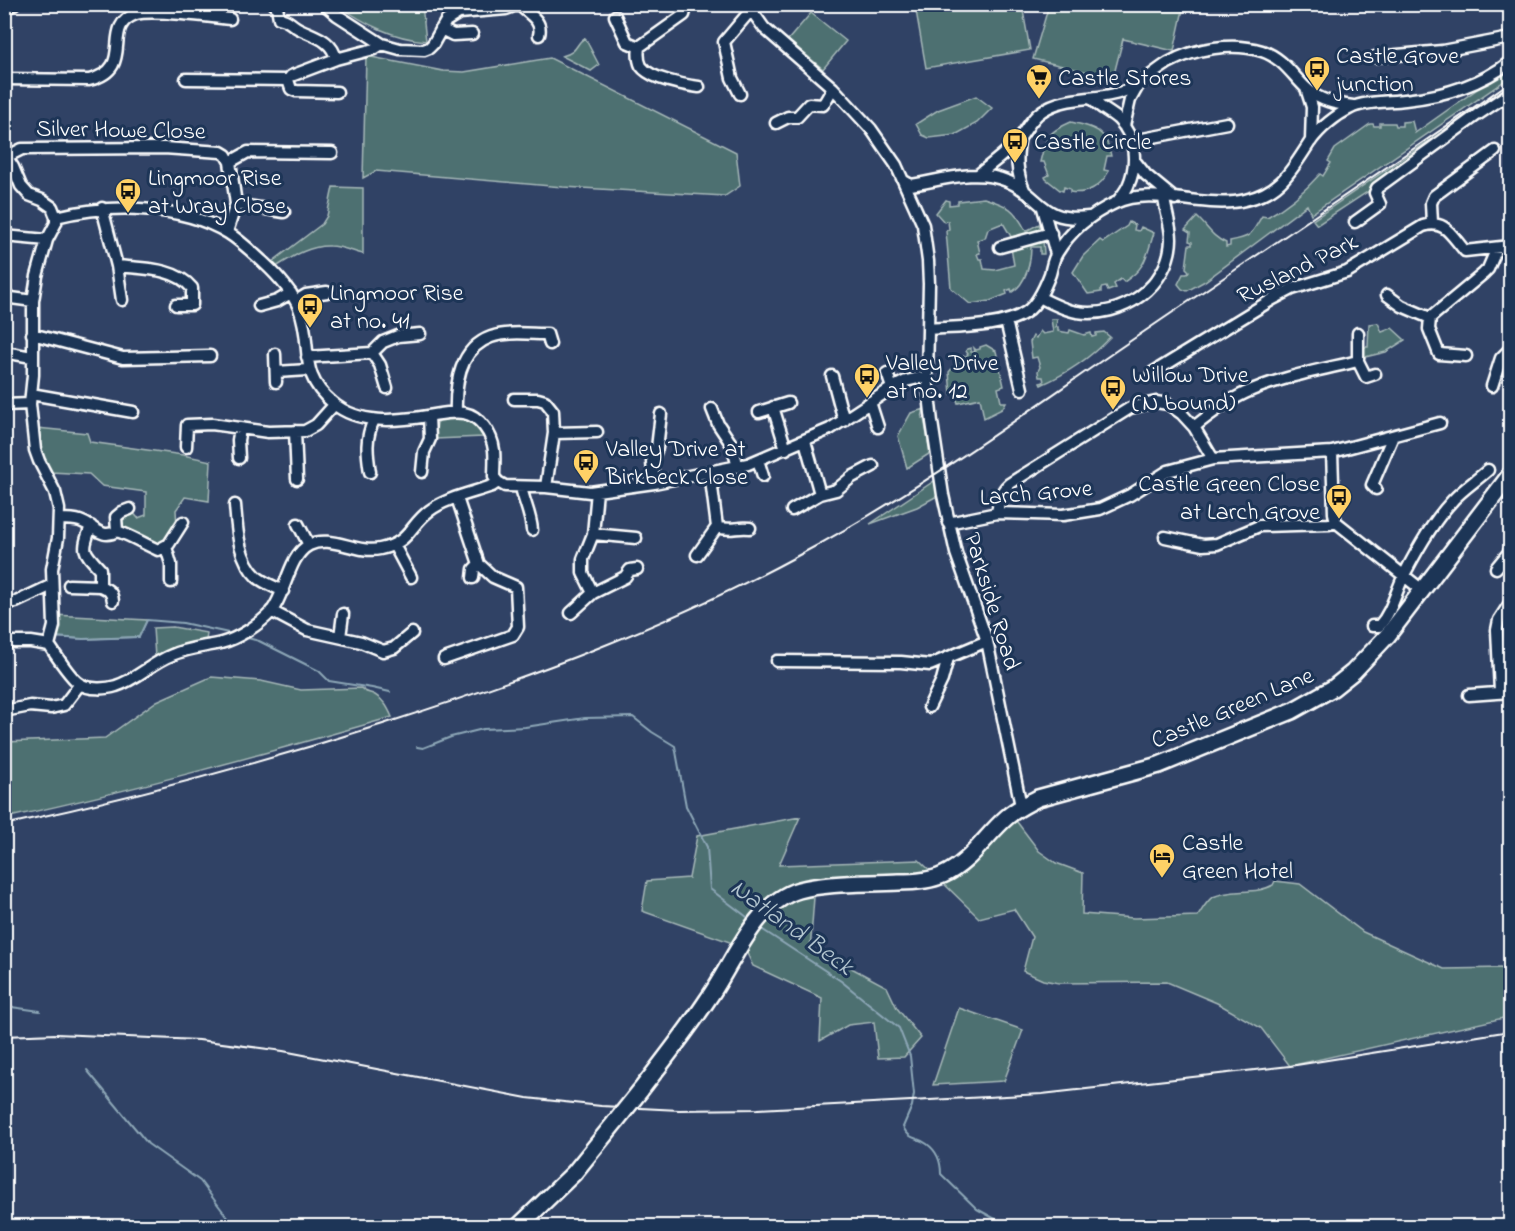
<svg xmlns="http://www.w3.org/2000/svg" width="1515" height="1231" font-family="'Indie Flower',sans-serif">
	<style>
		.green { fill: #4e7071; stroke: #a6b8b8; stroke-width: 1.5 }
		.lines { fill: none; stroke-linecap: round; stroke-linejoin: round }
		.stream { stroke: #8da7b7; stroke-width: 2 }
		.minor-casing { stroke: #fff; stroke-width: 15 }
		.highway-casing { stroke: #fff; stroke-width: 20 }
		.minor { stroke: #1d3557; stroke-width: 10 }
		.highway { stroke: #1d3557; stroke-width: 15 }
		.rail { stroke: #fff; stroke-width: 2 }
		.highway-bridge-casing { stroke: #fff; stroke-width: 20; stroke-linecap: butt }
		.highway-bridge { stroke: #1d3557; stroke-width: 15 }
		.labels { text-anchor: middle; stroke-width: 6; stroke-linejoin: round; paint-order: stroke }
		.poi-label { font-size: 24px; fill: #fff; stroke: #1d3557; text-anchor: start }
		.street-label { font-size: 24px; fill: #fff; stroke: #1d3557 }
		.water-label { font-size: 26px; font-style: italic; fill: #b3c5cf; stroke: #1d3557 }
	</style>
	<rect width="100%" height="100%" fill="#304265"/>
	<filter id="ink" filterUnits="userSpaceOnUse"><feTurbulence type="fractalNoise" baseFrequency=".0167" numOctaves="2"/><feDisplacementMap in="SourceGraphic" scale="12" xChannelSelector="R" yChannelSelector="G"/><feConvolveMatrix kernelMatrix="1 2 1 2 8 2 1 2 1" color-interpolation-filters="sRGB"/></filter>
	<g filter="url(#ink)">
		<path class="green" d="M352,5H422L426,41C392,38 365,24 338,5Z
			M915,5H1022L1030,50L926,68Z
			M1049,5V4L1184,5L1174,51L1123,39L1113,78L1033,59Z
			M811,13L846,41L823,69L788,40Z
			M585,38L599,65L591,71L562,56C579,52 575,43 585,38Z
			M366,56L443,71L464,72L550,58L736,152L740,186L725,196L563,187L376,171L363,178Z
			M1510,66V77L1311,214L1307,205L1205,281L1187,291L1182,289L1178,284L1183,274H1187L1189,271L1186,268L1189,245H1192V242L1189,241L1190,233L1185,230L1197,217C1207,226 1212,237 1226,243V247L1230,246V241C1253,237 1251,234 1262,216L1267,217C1288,206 1304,192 1320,174L1323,176L1331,163L1328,161L1335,149L1370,124H1373L1374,126H1380V123H1395L1396,126H1402V122L1412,121L1415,133Z
			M1510,85V90L1375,187L1317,225L1313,220Z
			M976,96L992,108L977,123L955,135L929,138L922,135L916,124L938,110Z
			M1071,122C1094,127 1107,130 1111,156H1107L1104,170L1109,171C1101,186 1087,195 1070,192V189L1064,187L1063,191L1060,190L1046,179L1045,177L1049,175L1044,162H1040C1046,137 1046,133 1071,122Z
			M333,187L363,188V254C352,251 340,246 330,246C310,245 292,257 276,267L272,262L322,224L327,216Z
			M984,198C1009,206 1014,208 1026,231L1039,224L1042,233L1013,240L1003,223L988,229L985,238L977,240L980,253L977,254L979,259H982L984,269L995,270L1014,265L1011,248L1043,239L1044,254H1040V247H1031C1031,262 1026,284 1012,292L1011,289L1006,291L1007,294L990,301L970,304L951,288L946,231L949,229L948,221L944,222L936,213L946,200L949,201V205L958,204V201Z
			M1129,222L1135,225L1134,230L1139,231L1141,227L1154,233C1146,256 1147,267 1124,282L1121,279L1114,284L1116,288L1108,291L1106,287L1101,288V292L1088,294L1073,272L1083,256L1100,240L1103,242L1127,226Z
			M1051,319H1057L1056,327H1058V331L1069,333L1070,330L1084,335L1091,333L1092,337L1096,336V333L1104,332L1110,337C1091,357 1066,374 1041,385L1040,383L1044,382L1043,377H1039L1038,371L1040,367L1037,357L1032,358L1030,342L1033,336L1036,338L1040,331L1043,334L1053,332Z
			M1378,323L1382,332L1392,328L1405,340L1386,352L1361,358V347H1368L1369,324Z
			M986,345L996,351L1004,386L998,388L1001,402H1006L1002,409L984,418L980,398L958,403L955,394H951L949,372L963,356L965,357L968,354L966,351L967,349L971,348V352H975L974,348L976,350L980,349V347Z
			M924,409L922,418H924L929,446L932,447V452L907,468L898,436L911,413Z
			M442,418C462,417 474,419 483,437L435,439L437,423Z
			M37,428L87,433L90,442L183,455L211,461L209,501L185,497L176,510L177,526L158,550L117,531L116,517L130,509L138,518L146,515V492L102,486L89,474L50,472L40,449Z
			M937,479L939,495L917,507L870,524Z
			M54,615L147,620L139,637L83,639L51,637Z
			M173,627L207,633L206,641L175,648L155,657L153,628Z
			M211,677L261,681L301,690L361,688C365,693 369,692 375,695C384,700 388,708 392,717C263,754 135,790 5,818V742L105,738L157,701Z
			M1011,814L1039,851L1056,863L1083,873L1082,914L1134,918L1198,916C1202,910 1207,900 1213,897C1231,888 1256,895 1273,885L1275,881L1300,884L1363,932L1444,969L1504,968L1508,1017L1290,1066L1261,1028L1217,1003L1167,982L1059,983L1043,980L1023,971L1032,937L1014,909L979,918L937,877L815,884L810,951L844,964L887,987L897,1008L921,1038L904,1057L878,1058L874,1022L848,1025L820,1041L822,998L753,966L744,947L642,911L647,881L689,878L697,836L800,817L779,865L919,860L937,877Z
			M959,1008L1023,1030L1004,1081L933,1085Z"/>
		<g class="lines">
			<path class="stream" d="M4,636L48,637
				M54,637L83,639L139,637L147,620L183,623L233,634
				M244,637L259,641L319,671L329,681L372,688L390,692
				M417,747L423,748L451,737L483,729L525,727L585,718L633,717L652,732L675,746L686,806L707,847L710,889L751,920
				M760,928L841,981L899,1028L910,1056L914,1094L912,1106L903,1127C910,1141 916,1136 927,1144C937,1151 941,1163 941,1174L977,1209L1008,1226
				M4,1006L40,1011
				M87,1070L148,1144L200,1181L234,1226"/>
			<g class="minor-casing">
				<path id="minor" d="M274,4L277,7L279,18C289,20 288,22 296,27C311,36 332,38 336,59
					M324,4L337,15L382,44L400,49L424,50L429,48L433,44L446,21L459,13L506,9L520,4
					M687,4L684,15L639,47C638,54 638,60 641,66C650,79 684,85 699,87
					M747,4L764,28L833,88L871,129L896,165L923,225L928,261L929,284L927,376L932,422L943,495L956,553L987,641L1021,806
					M519,5C529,14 543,21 539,35
					M4,9L14,4
					M615,16L627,42L639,47
					M441,29L453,35L472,34
					M1375,57L1442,51L1510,38
					M4,79L89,80C138,68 99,27 136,14C153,9 210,17 230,19
					M186,79L288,80L291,76L336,59L374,49L382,44
					M288,80L291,89L296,91L337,92
					M1306,88L1312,107L1311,141
					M740,94L732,78L724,42L751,10
					M1092,99C1098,107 1110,112 1118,119C1136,137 1138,164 1128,186C1125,192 1121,197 1117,202
					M776,123L788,117H797L809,104L823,105L833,88
					M1124,126L1130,100L1139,84
					M1020,137C1016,157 1016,173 1025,192
					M1132,141L1227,123
					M4,153L13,167L21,186L29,195L42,200L52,207L56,217V223L47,240L37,276L33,301V375L30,404L35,450L39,461L55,492L59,509L58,538L52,569L54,626L49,645
					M8,156L22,149L164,148L221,152L226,155L230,162L236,204L227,232
					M1134,160L1146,175L1175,199
					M230,162L248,152L332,153
					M978,175C992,163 1007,153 1019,139C1027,129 1031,118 1042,111C1065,95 1096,101 1122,92C1140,86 1152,73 1168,63C1195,48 1233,42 1262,51C1283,58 1292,75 1307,89C1320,101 1336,104 1353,106
					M904,181L911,185C942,180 977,168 1007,181C1042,195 1040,223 1089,217
					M236,204L284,212
					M102,208L117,266C142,269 175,267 192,288V305H176
					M1043,208L1056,254
					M56,217C109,204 180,204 228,233C241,241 252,252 263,262C277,275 292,291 299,308C314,346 296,373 333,403C359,425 397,421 428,416C441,414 452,411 464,413C480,416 492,434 494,450C495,459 494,468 494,477L498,482
					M1355,222L1380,204L1375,193L1377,188L1477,115L1510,93
					M1432,223L1431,203L1434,196L1495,151
					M4,236L47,240
					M1000,247L1051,233
					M117,266L122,300
					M1387,295L1402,306L1430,318
					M4,297L33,301
					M1039,297C1051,303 1064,310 1077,312C1122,319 1170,286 1171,239C1171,226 1166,212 1164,199
					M296,301L306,295L327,292
					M259,306L277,301L291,293
					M1006,321L1022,389
					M928,329C956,327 1003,328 1026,312C1038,304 1045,287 1050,274C1052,267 1053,259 1057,253C1071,230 1091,214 1115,203C1153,185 1204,210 1245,200C1281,192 1291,171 1310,142C1320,128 1336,115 1351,108C1364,101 1390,102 1405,100C1443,96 1480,85 1510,62
					M1358,333V361L1366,377L1375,374
					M32,334L123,358L210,356
					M4,352L32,357
					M372,353L380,365L387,388
					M275,354L276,382
					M1466,356L1439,354L1429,329L1430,318L1483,274L1488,269L1497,248
					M307,357L372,353L383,342L398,336L420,334
					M276,372L308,370
					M887,373L892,388
					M1152,373L1273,299L1292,289L1347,272L1423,226C1445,219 1451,235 1465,251L1510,246
					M832,376L844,421
					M1492,386L1501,358L1510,349
					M31,394L133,412
					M514,399H538L545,401L553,411L554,433L546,487
					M870,402L878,427
					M4,405L30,404
					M773,407L786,449
					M712,409L718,424L732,445L738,467
					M456,412C455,384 460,348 491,337C507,331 530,334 547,334L550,344
					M759,412L788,403
					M1194,427C1210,414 1226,402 1245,393C1280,377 1321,370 1358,361
					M295,431L297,479
					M554,433L597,432
					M805,441L820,494
					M186,447L187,425L212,424L268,432L305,431L316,425L334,405
					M1332,452L1440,423
					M239,458L238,440L240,429
					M758,460L763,476
					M370,472C367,453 365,438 374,420
					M422,472L424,452L430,439L429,416
					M654,483L652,462L657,448L661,414
					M521,487C524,502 531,515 532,530
					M1376,489L1372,485L1393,436
					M235,505C237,529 238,559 257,577C264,583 275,587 283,591
					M792,510L820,494L836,490L852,477L873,466
					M997,513C999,501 1000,492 1009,484L1130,408L1156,402L1168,404L1182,414L1194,427L1213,459
					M60,519C67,519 74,519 80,521C95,526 101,540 117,531C132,536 144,544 158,550L169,544L183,522
					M948,523L997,513L1063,515L1100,509L1130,495L1168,471L1213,459L1332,452L1334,513L1336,522
					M298,524L309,545
					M91,526C82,551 82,550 100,569V586C109,590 112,592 113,601
					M717,527C731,532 737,526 750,528
					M117,531L116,517L122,512L130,509
					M593,534L636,538
					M1165,537L1203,545L1217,544L1259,526L1329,524L1336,522L1422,590
					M394,545L411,577
					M166,547L171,564V582
					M697,555L717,527L710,472
					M1496,568L1510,551
					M473,578L474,569L479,564
					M69,585L100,586
					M593,593L583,573V559L593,534L597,491
					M4,602H16L52,585
					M271,611L307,630L361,642L383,651L394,648L412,633
					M571,613L593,593L625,577L630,570L637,569
					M1372,626H1379C1392,612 1396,591 1405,573C1418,548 1433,521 1453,500C1463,489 1477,480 1488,470
					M340,637L343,614
					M4,642H31L49,645C55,654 72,680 80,684C89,690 107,689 116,686C136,680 153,662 172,655C187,648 204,647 221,643C237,639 259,625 271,612C286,594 288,556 309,545C331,534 356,554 380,549C410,543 409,526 429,511C446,498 472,493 492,486L498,482L505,486L546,487L590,492L654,483L748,464L830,429L892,388L906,381L927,376
					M444,659L513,635L518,627L516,587L493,577L479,564L457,498
					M777,661L901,662L930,665L987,641
					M1500,692L1497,630L1499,620L1510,603
					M1469,695L1510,692
					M929,707L942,680L948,658
					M4,711L30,706L51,708L64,705L80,684"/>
			</g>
			<g class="highway-casing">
				<path id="highway" d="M640,1091C663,1061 687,1031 708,999C733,964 754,903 799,890C829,882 868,884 899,882C914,882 930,881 943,875C970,863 985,836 1007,817C1016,809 1027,804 1038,798L1159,765L1292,711L1333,688L1353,672L1388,635L1510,475
					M519,1226L574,1173L616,1121"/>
			</g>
			<use href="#minor" class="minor"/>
			<use href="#highway" class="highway"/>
			<path class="rail" d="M4,825C133,797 258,764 383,724C526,678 669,626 801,554C914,494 1018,418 1123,346C1252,258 1383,171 1510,82
				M4,1036L56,1034L199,1040L283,1051L527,1098L601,1106L679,1110L758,1109L1042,1094L1290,1066L1510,1031"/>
			<g class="highway-bridge-casing">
				<path id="highway-bridge" d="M616,1121L640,1091"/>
			</g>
			<use href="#highway-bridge" class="highway-bridge"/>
		</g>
	</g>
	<defs>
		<g id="bus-pin" transform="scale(1.35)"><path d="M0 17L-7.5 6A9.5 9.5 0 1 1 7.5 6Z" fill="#ffd166" stroke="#1d3557"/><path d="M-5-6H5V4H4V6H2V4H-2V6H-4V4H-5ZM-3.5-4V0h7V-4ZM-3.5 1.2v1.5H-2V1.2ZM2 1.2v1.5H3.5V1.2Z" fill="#111"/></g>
		<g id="supermarket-pin" transform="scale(1.35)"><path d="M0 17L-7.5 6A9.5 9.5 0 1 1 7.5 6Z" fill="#ffd166" stroke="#1d3557"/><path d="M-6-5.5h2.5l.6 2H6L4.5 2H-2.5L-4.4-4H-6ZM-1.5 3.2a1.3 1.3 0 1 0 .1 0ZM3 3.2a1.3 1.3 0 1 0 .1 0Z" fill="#111"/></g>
		<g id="hotel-pin" transform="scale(1.35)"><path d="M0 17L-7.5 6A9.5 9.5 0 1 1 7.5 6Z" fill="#ffd166" stroke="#1d3557"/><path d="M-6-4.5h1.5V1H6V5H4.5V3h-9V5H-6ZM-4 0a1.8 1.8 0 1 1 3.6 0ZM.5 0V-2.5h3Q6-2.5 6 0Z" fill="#111"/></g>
	</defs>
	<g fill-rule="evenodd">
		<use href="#bus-pin" x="1317" y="69"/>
		<use href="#supermarket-pin" x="1039" y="77"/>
		<use href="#bus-pin" x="1015" y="141"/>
		<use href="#bus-pin" x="128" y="191"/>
		<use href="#bus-pin" x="310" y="306"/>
		<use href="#bus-pin" x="867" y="376"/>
		<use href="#bus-pin" x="1113" y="388"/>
		<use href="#bus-pin" x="586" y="462"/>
		<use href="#bus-pin" x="1339" y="497"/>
		<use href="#hotel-pin" x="1162" y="856"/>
	</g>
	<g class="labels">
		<g class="poi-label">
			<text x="1336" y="63">Castle Grove<tspan x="1336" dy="28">junction</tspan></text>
			<text x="1058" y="85">Castle Stores</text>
			<text x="1034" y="149">Castle Circle</text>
			<text x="148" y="185">Lingmoor Rise<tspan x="148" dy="28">at Wray Close</tspan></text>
			<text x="330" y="300">Lingmoor Rise<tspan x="330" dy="28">at no. 41</tspan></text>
			<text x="886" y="370">Valley Drive<tspan x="886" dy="28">at no. 12</tspan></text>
			<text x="1132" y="382">Willow Drive<tspan x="1132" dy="28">(N bound)</tspan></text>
			<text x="606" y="456">Valley Drive at<tspan x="606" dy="28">Birkbeck Close</tspan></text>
			<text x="1320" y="491" text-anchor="end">Castle Green Close<tspan x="1320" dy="28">at Larch Grove</tspan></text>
			<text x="1182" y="850">Castle<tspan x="1182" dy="28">Green Hotel</tspan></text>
		</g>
		<g class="street-label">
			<text transform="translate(121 129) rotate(1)" y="8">Silver Howe Close</text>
			<text transform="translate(1297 268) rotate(-26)" y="8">Rusland Park</text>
			<text transform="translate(1036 492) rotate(-5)" y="8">Larch Grove</text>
			<text transform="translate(993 601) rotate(73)" y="8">Parkside Road</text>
			<text transform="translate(1232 707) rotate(-23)" y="8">Castle Green Lane</text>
		</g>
		<g class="water-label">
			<text transform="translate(793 926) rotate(36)" y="9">Natland Beck</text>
		</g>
	</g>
	<rect width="1515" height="1231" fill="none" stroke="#1d3557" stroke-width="24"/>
	<rect x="12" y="12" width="1491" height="1207" fill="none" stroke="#fff" stroke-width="2" filter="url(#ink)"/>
</svg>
